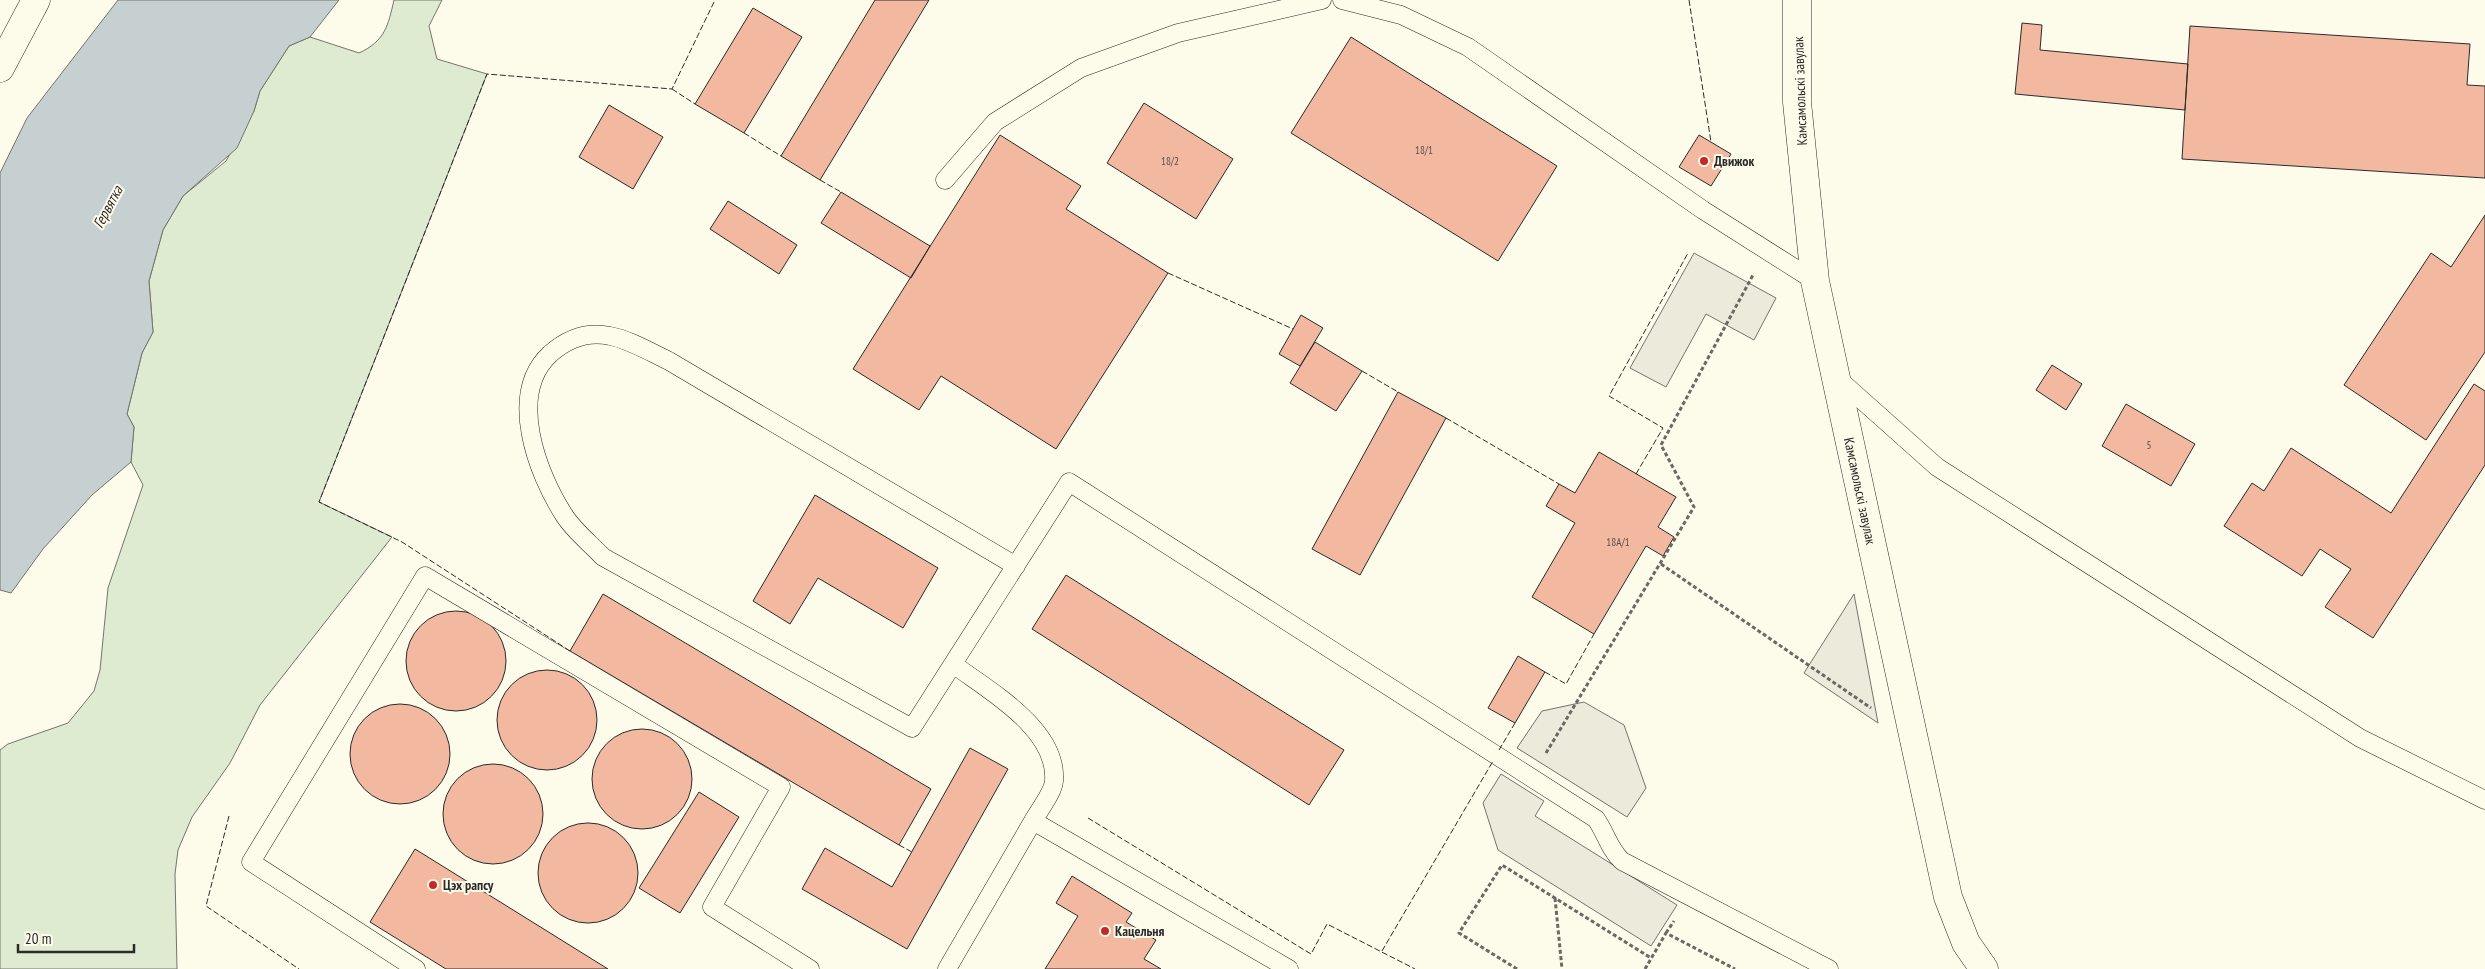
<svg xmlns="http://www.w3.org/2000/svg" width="2485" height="969" font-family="'PT Sans Narrow',sans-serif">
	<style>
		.green { fill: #deebd1; stroke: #74746e }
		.parking { fill: #eceadb; stroke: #74746e }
		.water { fill: #c7d0d0; stroke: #74746e }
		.building { fill: #f2b8a0; stroke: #2b2b2b }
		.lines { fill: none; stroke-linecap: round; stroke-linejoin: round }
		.lane-casing { stroke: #2b2b2b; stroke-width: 19 }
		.street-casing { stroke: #2b2b2b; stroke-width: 29 }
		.secondary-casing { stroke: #2b2b2b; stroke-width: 29 }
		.path { stroke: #6a6964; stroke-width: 3; stroke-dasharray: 4 2.5; stroke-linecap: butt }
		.lane { stroke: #fdfbea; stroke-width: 18 }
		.street { stroke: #fdfbea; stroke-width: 28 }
		.secondary { stroke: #fdfbea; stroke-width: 28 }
		.fence { stroke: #2b2b2b; stroke-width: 1; stroke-dasharray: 6 2.5; stroke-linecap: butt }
		.poi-dot { fill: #c62828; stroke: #fdfbea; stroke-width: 2 }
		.labels { text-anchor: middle; stroke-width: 4; stroke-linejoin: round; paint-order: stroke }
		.number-label { font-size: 11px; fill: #5d4e48 }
		.street-label { font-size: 14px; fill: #2b2b2b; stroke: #fdfbea }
		.poi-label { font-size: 14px; font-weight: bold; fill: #2b2b2b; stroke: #fdfbea; text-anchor: start }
		.water-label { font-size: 15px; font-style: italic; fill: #2b2b2b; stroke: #fdfbea }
	</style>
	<rect width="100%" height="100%" fill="#fdfbea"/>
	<path class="green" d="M394,0H442L429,26L437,59L487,74L319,502L392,537L260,705L230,763L192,817L178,850L175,874L177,969H0V750L8,744L68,723L94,691L100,670L108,588L143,485L131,462L134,427L127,414L142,353L153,332L149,281L163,230L183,196L226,161L254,111L260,91L289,46L310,37L359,53C385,41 388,26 394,0Z"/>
	<path class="parking" d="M1694,253L1776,298L1754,340L1706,314L1666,387L1630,368Z
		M1854,594L1878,723L1804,673Z
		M1584,702L1624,725L1646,788L1627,817L1517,748L1542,711Z
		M1501,774L1544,801L1535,816L1677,905L1651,946L1498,850L1483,803Z"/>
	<path class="water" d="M118,0H339L310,37L289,46L260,91L254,111L237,148L183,196L163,230L149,281L153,332L142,353L127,414L134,427L131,462L92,495L43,549L11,593L0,590V173L27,118Z"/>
	<path class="building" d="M875,0H929L820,180L781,156Z
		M753,8L802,37L744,133L695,104Z
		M2022,23L2042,25L2040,50L2188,64L2185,110L2015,94Z
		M2190,26L2470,44L2467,85L2485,86V178L2182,159Z
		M1351,37L1557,166L1498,261L1291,133Z
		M1144,103L1233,159L1196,219L1107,163Z
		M609,105L663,137L633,189L579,157Z
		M1000,135L1081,186L1066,209L1168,273L1056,449L941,376L919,410L853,369Z
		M1699,135L1731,154L1711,186L1679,167Z
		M841,192L930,246L911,278L821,223Z
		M728,201L797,245L779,274L710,229Z
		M2485,215V352L2426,440L2344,385L2431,253L2451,267Z
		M1301,315L1323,328L1300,366L1279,354Z
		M1315,342L1362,371L1336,411L1290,383Z
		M2052,365L2082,384L2066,410L2036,390Z
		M2474,384L2485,391V465L2373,638L2325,607L2351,569L2320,549L2302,576L2224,526L2252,483L2264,491L2291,448L2391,513Z
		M1398,392L1446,418L1360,575L1312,549Z
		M2126,404L2195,444L2171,486L2102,446Z
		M1599,452L1676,497L1658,527L1674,537L1663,556L1646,546L1594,634L1532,597L1575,523L1546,506L1559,484L1575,493Z
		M815,495L938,568L903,628L818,578L790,624L753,601Z
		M1066,575L1344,750L1309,805L1032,629Z
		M603,594L931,789L899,845L570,651Z
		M406 661a50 50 0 1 1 100 0a50 50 0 1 1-100 0Z
		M1518,656L1545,672L1515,723L1488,708Z
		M497 720a50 50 0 1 1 100 0a50 50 0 1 1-100 0Z
		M350 754a50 50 0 1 1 100 0a50 50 0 1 1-100 0Z
		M592 779a50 50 0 1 1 100 0a50 50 0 1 1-100 0Z
		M970,748L1008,769L907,949L802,889L825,848L892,887Z
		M443 814a50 50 0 1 1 100 0a50 50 0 1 1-100 0Z
		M699,792L739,817L680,913L639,888Z
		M538 873a50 50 0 1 1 100 0a50 50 0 1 1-100 0Z
		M415,849L608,969H446L370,922Z
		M1072,876L1132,913L1126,922L1156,940L1144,959L1161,969H1045L1078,916L1056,903Z"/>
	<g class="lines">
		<g class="lane-casing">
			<path id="lane" d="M1342,0L1401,15L1468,47L1703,210L1815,281
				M945,180L995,122L1081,68L1178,33L1322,0
				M1836,377L1937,467L2360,738L2485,800
				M1016,566L669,361C652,353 628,339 610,336C587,331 567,339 550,354C507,394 537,473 564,515C574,531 591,544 603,557L912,728L1069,482L1596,819C1606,833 1609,849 1622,861L1829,969
				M953,664C989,691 1058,729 1054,781C1053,793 1039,810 1033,821
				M416,969L251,862L425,576L781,787L712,907L810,969
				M947,969L1033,821L1289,969"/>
		</g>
		<g class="street-casing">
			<path id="street" d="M0,68L36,0"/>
		</g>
		<g class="secondary-casing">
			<path id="secondary" d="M1797,0V102L1815,281L1948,897L1966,943L1984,969"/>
		</g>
		<path class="path" d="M1661,564L1871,708
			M1546,753L1694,507L1661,445L1753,275
			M1555,898L1562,969
			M1666,933L1674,921
			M1517,969L1459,933L1502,865L1651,958
			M1645,969L1666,933L1735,969"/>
		<use href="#lane" class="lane"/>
		<use href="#street" class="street"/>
		<use href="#secondary" class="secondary"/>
		<path class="fence" d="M1689,0L1711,142
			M672,89L695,104
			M744,133L781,156
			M820,180L841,192
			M1168,273L1293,329
			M1362,371L1398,392
			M1446,418L1559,484
			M1636,474L1663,428L1609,396L1688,253
			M570,651L402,542L319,502L487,74L672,89L715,0
			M1545,672L1566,684L1594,634
			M1499,750L1515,723
			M229,816L206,906L299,969
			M1088,818L1311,954L1327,924L1415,969
			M899,845L912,852
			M1382,951L1493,761"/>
	</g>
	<g class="poi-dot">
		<circle cx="1704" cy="161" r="5"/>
		<circle cx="433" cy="885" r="5"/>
		<circle cx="1105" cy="931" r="5"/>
	</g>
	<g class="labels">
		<g class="number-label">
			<text x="1424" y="154">18/1</text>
			<text x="1170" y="165">18/2</text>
			<text x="2149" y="449">5</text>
			<text x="1618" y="546">18А/1</text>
		</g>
		<g class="street-label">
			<text transform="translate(1800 91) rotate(-92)" y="5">Камсамольскі завулак</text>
			<text transform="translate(1860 491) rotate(78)" y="5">Камсамольскі завулак</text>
		</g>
		<g class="poi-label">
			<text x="1714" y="166">Движок</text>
			<text x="443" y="890">Цэх рапсу</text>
			<text x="1115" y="936">Кацельня</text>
		</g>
		<g class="water-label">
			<text transform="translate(108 207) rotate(-62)" y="5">Гервятка</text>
		</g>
	</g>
	<path d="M18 944v8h116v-8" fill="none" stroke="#2b2b2b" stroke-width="2.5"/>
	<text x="25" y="944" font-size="15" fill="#2b2b2b" stroke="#fdfbea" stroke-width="4" paint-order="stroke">20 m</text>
</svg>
